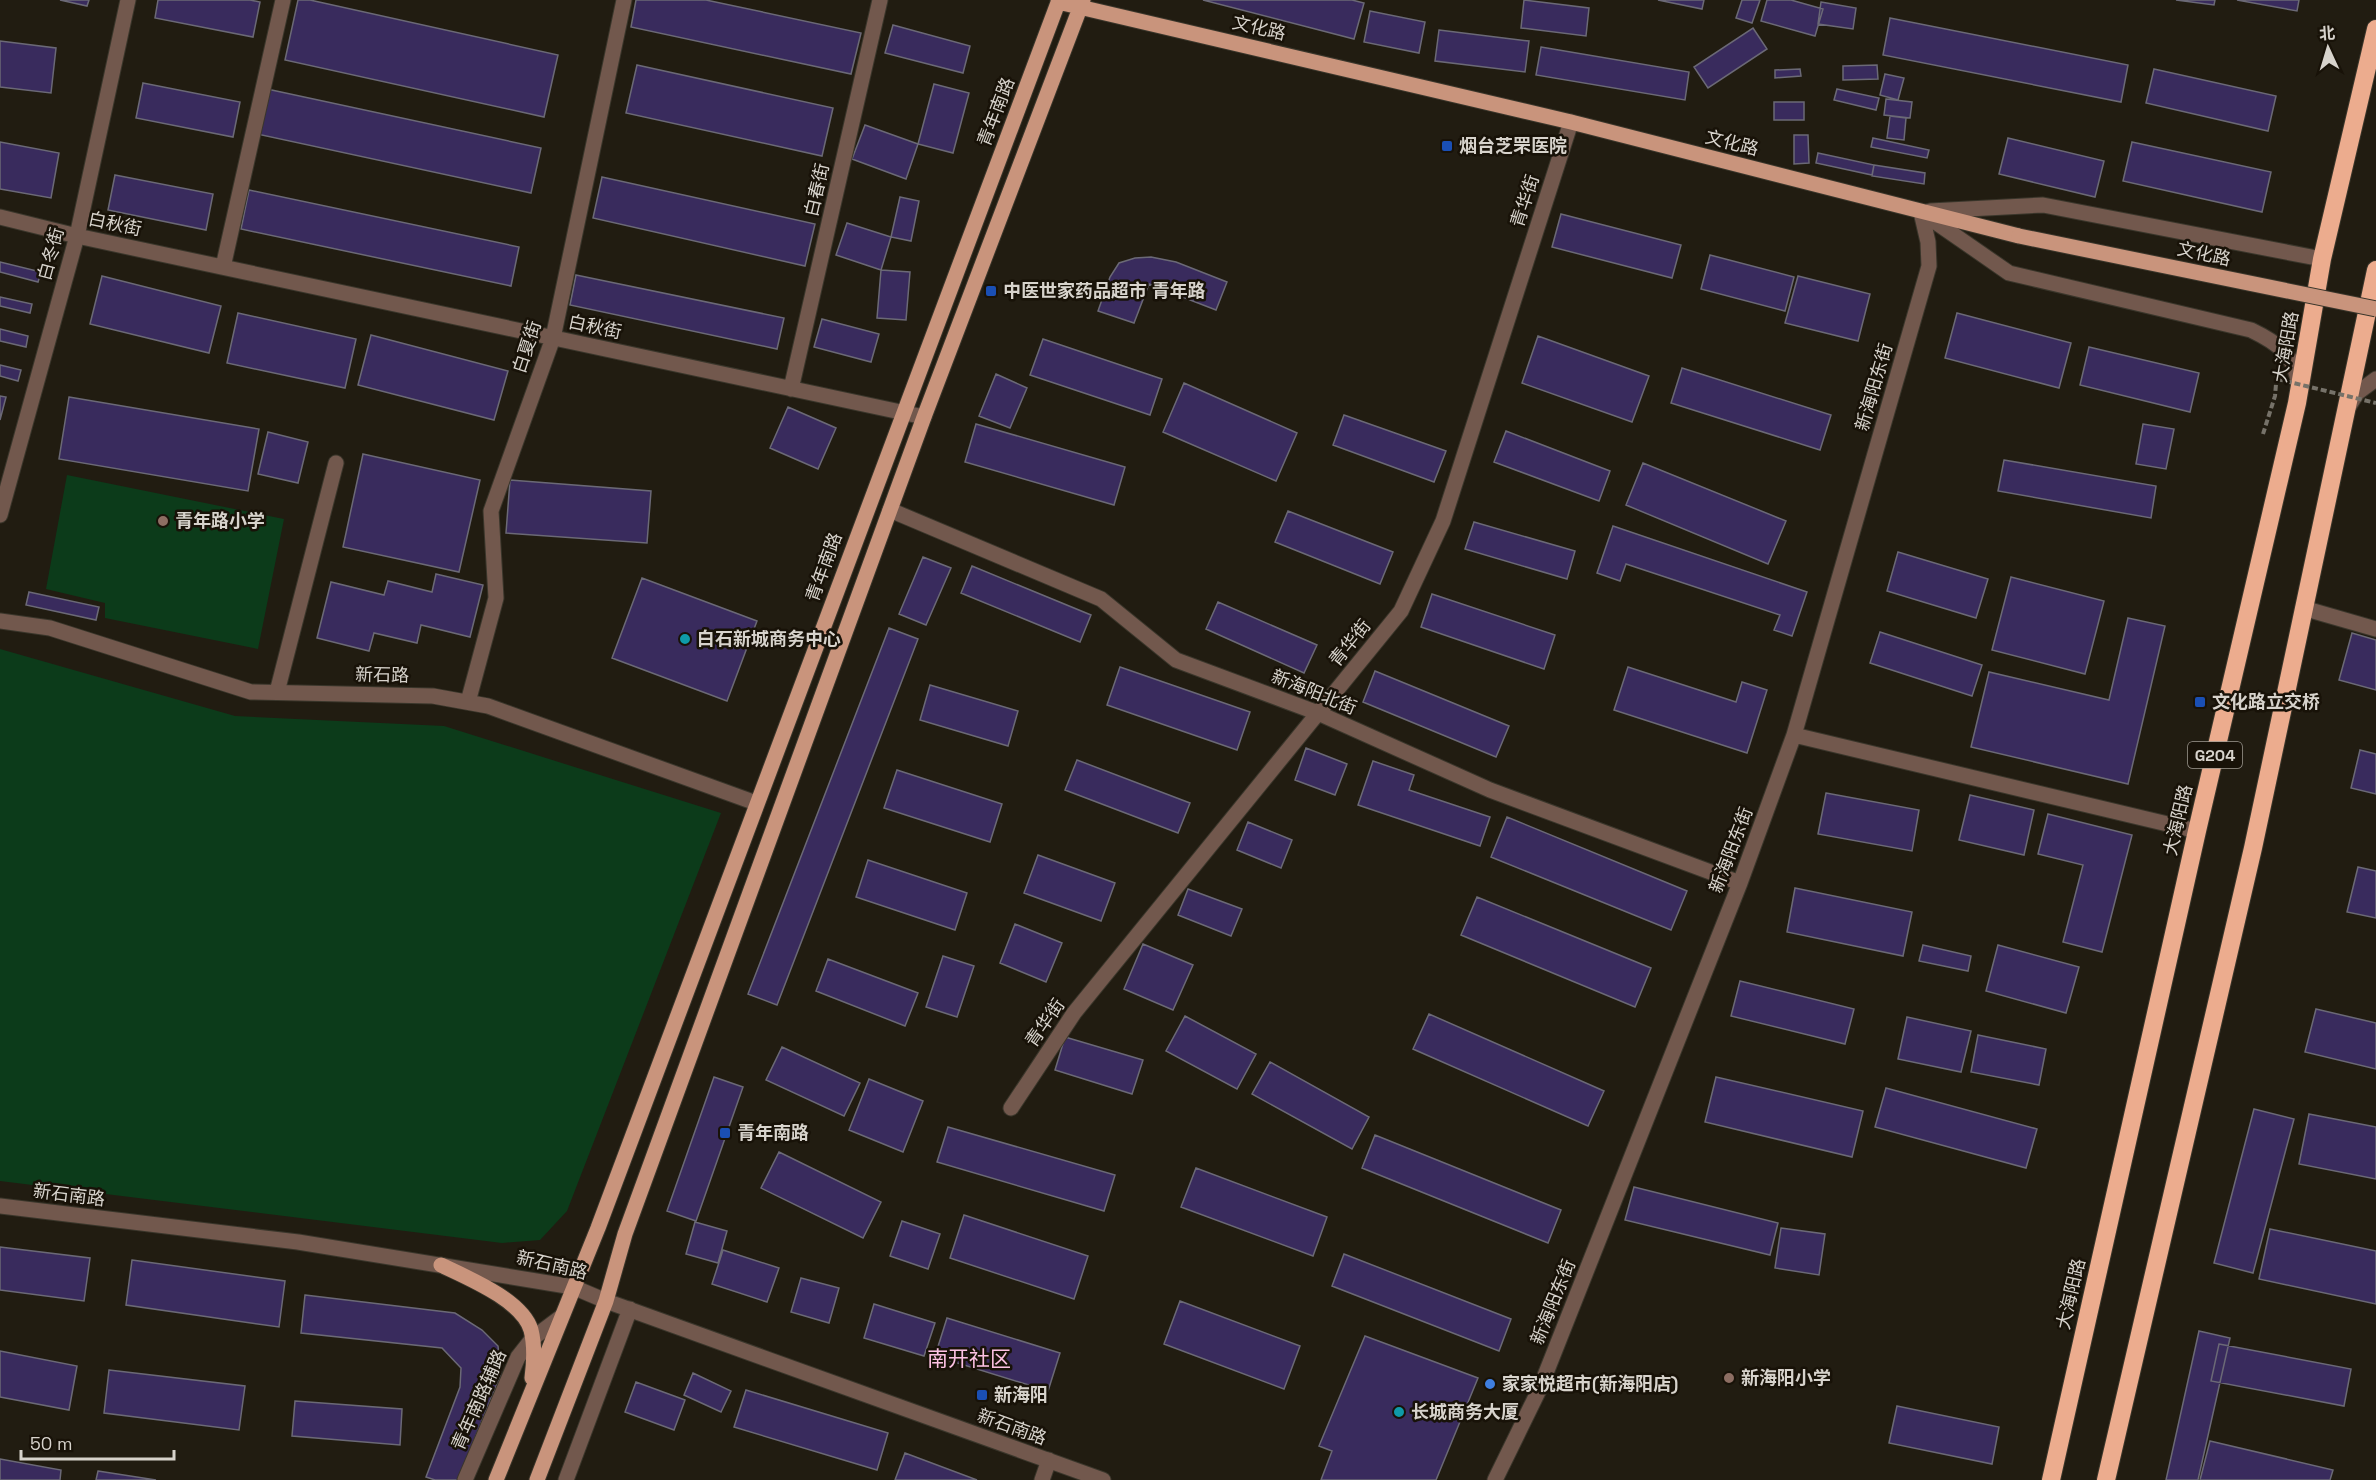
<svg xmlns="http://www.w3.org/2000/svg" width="2376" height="1480" font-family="'Space Grotesk','Noto Sans SC',sans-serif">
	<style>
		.green { fill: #0c3b1a }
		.building { fill: #392b5d; stroke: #6b6976; stroke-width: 1.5 }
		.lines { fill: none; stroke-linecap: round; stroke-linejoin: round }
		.minor-casing { stroke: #3a362b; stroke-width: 17 }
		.major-casing { stroke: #3a362b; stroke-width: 17 }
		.highway-casing { stroke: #3a362b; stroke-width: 20 }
		.path { stroke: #767269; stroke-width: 4; stroke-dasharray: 6 3; stroke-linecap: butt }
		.minor { stroke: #72584d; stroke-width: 15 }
		.major { stroke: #c9947c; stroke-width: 15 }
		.highway { stroke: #ecac8e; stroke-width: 18 }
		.major-bridge-casing { stroke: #3a362b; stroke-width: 17; stroke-linecap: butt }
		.path-bridge { stroke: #767269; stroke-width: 4; stroke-dasharray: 6 3; stroke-linecap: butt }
		.major-bridge { stroke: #c9947c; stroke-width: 15 }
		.transit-dot { fill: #1a4fb4; stroke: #181208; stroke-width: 2 }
		.education-dot { fill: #8d6e63; stroke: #181208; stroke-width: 2 }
		.culture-dot { fill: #0f9aa8; stroke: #181208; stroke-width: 2 }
		.shop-dot { fill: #3f7fe0; stroke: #181208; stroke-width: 2 }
		.labels { text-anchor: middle; stroke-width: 5; stroke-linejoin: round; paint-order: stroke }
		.shield { fill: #181208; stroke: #9e9991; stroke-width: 1.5 }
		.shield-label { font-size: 16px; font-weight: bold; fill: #d7d3cc }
		.street-label { font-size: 18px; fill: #d7d3cc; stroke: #181208 }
		.poi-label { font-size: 18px; font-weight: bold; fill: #d7d3cc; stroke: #181208; text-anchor: start }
		.quarter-label { font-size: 21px; fill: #fcc1e3; stroke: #181208 }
	</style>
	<rect width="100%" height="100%" fill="#211c11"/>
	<path class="green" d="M67,475L284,519L258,649L105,618V603L46,589Z
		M0,649L235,716L444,726L721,813L567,1211L540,1240L502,1243L0,1181Z"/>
	<path class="building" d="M60,0H89L87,6Z
		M158,0H250L260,2L253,37L155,18Z
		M298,0H310L558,55L544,117L285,60Z
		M636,0H706L861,33L851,74L631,27Z
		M1203,0H1352L1364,3L1354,39Z
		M1524,0L1589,8L1586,36L1521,28Z
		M1658,0H1704L1702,9Z
		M1742,0H1760L1752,23L1736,18Z
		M1767,0H1791L1823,9L1815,36L1761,21Z
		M2176,0H2215L2214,5Z
		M2237,0H2299L2297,11Z
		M1821,2L1856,8L1853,29L1818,24Z
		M1370,11L1425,22L1419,53L1364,42Z
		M1890,18L2128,65L2121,102L1883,55Z
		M893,25L970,46L963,73L885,53Z
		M1753,28L1767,49L1708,88L1694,67Z
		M1439,30L1529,41L1525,72L1435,61Z
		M0,41L56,48L51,93L0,87Z
		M1541,47L1689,72L1685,100L1536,75Z
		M637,65L833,108L822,156L626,113Z
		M1877,65L1878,79L1843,80V66Z
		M1800,69L1801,76L1775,78V70Z
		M2154,69L2276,96L2268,131L2146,103Z
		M1885,74L1904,78L1898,100L1880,95Z
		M143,83L240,102L233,137L136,118Z
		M934,84L969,93L953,153L918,144Z
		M267,89L541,148L531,193L257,134Z
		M1837,89L1879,98L1876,110L1834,100Z
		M1886,99L1912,102L1910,118L1884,115Z
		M1774,102H1804V120H1774Z
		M1890,116L1906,118L1904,140L1887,138Z
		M865,125L918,144L906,179L852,159Z
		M1794,135H1808L1809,163L1794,164Z
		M1873,138L1929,150L1927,158L1871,147Z
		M2008,138L2104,161L2095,197L1999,174Z
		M0,142L59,153L51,198L0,189Z
		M2132,142L2271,172L2262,212L2123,181Z
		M1818,153L1874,165L1872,175L1816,163Z
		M1874,165L1925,173L1924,184L1872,176Z
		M115,175L213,194L206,230L108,210Z
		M602,177L815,224L805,266L593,218Z
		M249,190L519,247L511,286L241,229Z
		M900,197L919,201L911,241L891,237Z
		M1561,214L1681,245L1672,278L1552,247Z
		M847,223L891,237L881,270L836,255Z
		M1710,255L1794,277L1785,311L1701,289Z
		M1151,257L1176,262L1227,282L1216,310L1149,284L1134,323L1098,311L1110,277L1119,263L1135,258Z
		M0,262L41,272L38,282L0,272Z
		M881,270L910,272L906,320L877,318Z
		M576,275L784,318L777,349L570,305Z
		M102,276L221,306L209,353L90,324Z
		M1798,276L1870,294L1858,341L1785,323Z
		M0,297L32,304L30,313L0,306Z
		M238,313L356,339L345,388L227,363Z
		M1957,313L2071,343L2059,388L1945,358Z
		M822,319L879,334L871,362L814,347Z
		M0,329L28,336L26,347L0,341Z
		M371,335L508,371L494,420L358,385Z
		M1538,336L1649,376L1632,422L1522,383Z
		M1043,339L1162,379L1150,415L1030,375Z
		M2089,347L2199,373L2190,412L2080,385Z
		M0,365L21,370L18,381L0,376Z
		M1682,368L1831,415L1820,450L1671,403Z
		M996,374L1027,388L1010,428L979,416Z
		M1184,383L1297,433L1276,481L1163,432Z
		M0,396L6,397L0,420Z
		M69,397L259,429L248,491L59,459Z
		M788,407L836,428L818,469L770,448Z
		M1344,415L1446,451L1434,482L1333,445Z
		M976,424L1125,467L1114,505L965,462Z
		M2143,424L2174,429L2166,469L2136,464Z
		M1506,431L1610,471L1599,501L1494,462Z
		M268,432L308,442L298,483L258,474Z
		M363,454L480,480L459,572L343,547Z
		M2004,460L2156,486L2151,518L1998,491Z
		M1643,463L1786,521L1768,564L1626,505Z
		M510,480L651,491L647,543L506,533Z
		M1288,511L1393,552L1380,584L1275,542Z
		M1474,522L1575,551L1567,579L1465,549Z
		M1613,526L1807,592L1792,636L1774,630L1780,615L1626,564L1620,581L1597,573Z
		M1898,552L1988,579L1976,618L1887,591Z
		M923,557L951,568L926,625L899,614Z
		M972,566L1091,615L1080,642L961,593Z
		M436,574L483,585L470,637L421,625L417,643L374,633L369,651L317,638L331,582L384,595L388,581L432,592Z
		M2011,577L2104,601L2085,674L1992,650Z
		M642,578L757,621L727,701L612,658Z
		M29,592L99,607L96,620L26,605Z
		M1432,594L1555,635L1544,669L1421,627Z
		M1218,602L1317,645L1304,673L1206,629Z
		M2128,618L2165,626L2128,784L1971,747L1989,672L2109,700Z
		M889,628L918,639L777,1005L748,994Z
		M1880,632L1982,665L1972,696L1870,663Z
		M2352,633L2376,640V690L2339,680Z
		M1120,667L1250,712L1237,750L1107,705Z
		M1628,667L1736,702L1742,682L1767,690L1747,753L1614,710Z
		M1375,671L1509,726L1496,757L1363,702Z
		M930,685L1018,711L1008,746L920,720Z
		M1306,748L1347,764L1335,795L1295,780Z
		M2360,750L2376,754V794L2351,788Z
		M1077,760L1190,803L1178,833L1065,790Z
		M1373,761L1414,775L1409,790L1490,817L1480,846L1358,805Z
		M897,770L1002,804L990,842L884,808Z
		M1826,793L1919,810L1912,851L1818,834Z
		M1970,795L2034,810L2024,855L1959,840Z
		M2048,814L2132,835L2102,952L2063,942L2083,865L2038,854Z
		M1507,817L1687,891L1671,930L1491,857Z
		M1248,822L1292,840L1281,868L1237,850Z
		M1038,855L1115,883L1101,921L1024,893Z
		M868,860L967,893L955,930L856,897Z
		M2358,867L2376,871V918L2347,912Z
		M1795,888L1912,912L1903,956L1787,932Z
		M1188,889L1242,909L1231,936L1178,915Z
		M1477,897L1651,968L1635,1007L1461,935Z
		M1015,924L1062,943L1046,982L1000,963Z
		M1143,944L1193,965L1173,1010L1124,989Z
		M1923,945L1971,956L1968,971L1919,961Z
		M1998,945L2079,967L2066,1013L1986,991Z
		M943,956L974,966L957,1017L926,1007Z
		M828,959L918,993L905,1026L816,991Z
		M1740,981L1854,1009L1845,1044L1731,1016Z
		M2316,1009L2376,1023V1069L2305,1052Z
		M1429,1014L1604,1091L1588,1126L1413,1049Z
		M1185,1016L1256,1054L1237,1089L1166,1051Z
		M1907,1017L1971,1031L1961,1072L1898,1059Z
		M1978,1035L2046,1049L2039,1085L1971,1072Z
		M1065,1037L1143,1060L1132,1094L1055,1070Z
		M782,1047L860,1083L844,1116L766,1080Z
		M1270,1062L1369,1117L1352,1149L1252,1094Z
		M714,1077L743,1087L696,1221L667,1211Z
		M1716,1077L1863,1111L1852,1157L1705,1122Z
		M869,1079L923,1101L903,1152L849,1130Z
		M1886,1088L2037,1129L2026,1168L1875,1127Z
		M2254,1109L2294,1119L2253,1273L2214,1263Z
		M2309,1114L2376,1127V1179L2299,1164Z
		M948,1127L1115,1175L1104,1211L937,1162Z
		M1375,1135L1561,1210L1548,1243L1362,1168Z
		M779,1152L881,1202L863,1238L761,1188Z
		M1196,1168L1327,1217L1313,1256L1181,1207Z
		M1634,1187L1778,1223L1770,1255L1625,1220Z
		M964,1215L1088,1256L1074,1299L950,1258Z
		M902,1221L940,1234L928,1269L890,1256Z
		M695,1222L727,1231L718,1263L686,1254Z
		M1781,1228L1825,1234L1819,1275L1775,1268Z
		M2270,1229L2376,1251V1304L2259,1279Z
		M0,1247L90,1258L84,1301L0,1290Z
		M723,1250L779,1268L767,1302L712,1284Z
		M1344,1254L1511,1319L1499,1351L1332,1286Z
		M132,1260L285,1281L279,1327L126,1305Z
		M801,1278L839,1288L829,1323L791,1312Z
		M305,1295L455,1313L482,1330L498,1346L501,1374L458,1480H435L426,1477L460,1387L461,1368L442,1348L301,1333Z
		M1180,1301L1300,1346L1284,1389L1164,1344Z
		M874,1304L935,1323L924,1356L864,1338Z
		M947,1318L1060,1353L1048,1391L935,1356Z
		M2199,1331L2230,1338L2198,1480H2166Z
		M1365,1336L1478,1378L1436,1480H1321L1332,1451L1319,1446Z
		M2219,1344L2351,1369L2344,1406L2211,1381Z
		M0,1351L77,1366L69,1410L0,1397Z
		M109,1370L245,1386L239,1430L104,1413Z
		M693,1373L731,1391L721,1412L684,1395Z
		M636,1382L685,1400L674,1430L625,1412Z
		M746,1390L888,1433L877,1470L734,1427Z
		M295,1401L402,1409L400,1445L292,1436Z
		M1897,1406L1999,1427L1992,1464L1889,1443Z
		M2210,1441L2333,1470L2330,1480H2200Z
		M905,1453L977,1480H895Z
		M0,1459L61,1470L60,1480H0Z
		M98,1471L156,1480H96Z"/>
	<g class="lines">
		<g class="minor-casing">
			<path id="minor" d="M1930,211L2043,205L2322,259
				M1921,212L2009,273L2251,330C2278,343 2295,355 2299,386
				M0,217L77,236L924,417
				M223,267L283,0
				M791,389L880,0
				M2349,406L2357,393L2376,379
				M890,510L1101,599L1176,660L1318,713L1490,790L1740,883
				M0,515L77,236L128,0
				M2303,608L2376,629
				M0,621L50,628L251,692L433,696L488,706L756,803
				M277,692L336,463
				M468,702L496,598L491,511L553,338L624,0
				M1794,735L2197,831
				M1011,1108L1074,1013L1401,611L1443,521L1571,122
				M0,1206L298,1242L573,1287L606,1301L1103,1480
				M465,1480L518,1357L533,1338L561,1317
				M566,1480L630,1309
				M1042,1480L1049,1460
				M1495,1480L1540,1388L1740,883L1794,735L1929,266L1928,242L1921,212"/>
		</g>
		<g class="major-casing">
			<path id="major" d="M1058,2L1571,122L2019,236
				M441,1265C468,1278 522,1300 531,1330C535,1346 534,1363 532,1378
				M496,1480L598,1228L1059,0
				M537,1480L606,1301L625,1234L924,417L1083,0"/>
		</g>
		<g class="highway-casing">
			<path id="highway" d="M2051,1480L2197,831L2297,403L2322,259L2376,29
				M2106,1480L2253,848L2376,270"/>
		</g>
		<path class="path" d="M2263,434L2275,396L2277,372"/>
		<use href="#minor" class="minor"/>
		<use href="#major" class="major"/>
		<use href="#highway" class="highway"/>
		<g class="major-bridge-casing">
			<path id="major-bridge" d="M2019,236L2376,309"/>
		</g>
		<path class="path-bridge" d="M2277,379L2376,403"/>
		<use href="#major-bridge" class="major-bridge"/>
	</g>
	<g class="transit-dot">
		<rect x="1441" y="140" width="12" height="12" rx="3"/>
		<rect x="985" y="285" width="12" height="12" rx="3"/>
		<rect x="2194" y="696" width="12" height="12" rx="3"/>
		<rect x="719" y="1127" width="12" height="12" rx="3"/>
		<rect x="976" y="1389" width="12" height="12" rx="3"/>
	</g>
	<g class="education-dot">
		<circle cx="163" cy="521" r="6"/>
		<circle cx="1729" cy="1378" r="6"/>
	</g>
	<g class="culture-dot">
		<circle cx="685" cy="639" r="6"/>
		<circle cx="1399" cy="1412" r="6"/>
	</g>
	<circle class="shop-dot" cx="1490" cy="1384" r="6"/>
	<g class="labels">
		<rect class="shield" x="2188" y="742" width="54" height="26" rx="4.5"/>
		<g class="shield-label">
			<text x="2215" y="761">G204</text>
		</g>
		<g class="street-label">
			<text transform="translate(1259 28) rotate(13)" y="6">文化路</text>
			<text transform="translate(996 112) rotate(-69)" y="6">青年南路</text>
			<text transform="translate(1732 143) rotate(14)" y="6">文化路</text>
			<text transform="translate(817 190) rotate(-77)" y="6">白春街</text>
			<text transform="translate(1525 201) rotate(-72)" y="6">青华街</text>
			<text transform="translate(115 224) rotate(12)" y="6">白秋街</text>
			<text transform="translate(51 254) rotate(-75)" y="6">白冬街</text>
			<text transform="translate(2204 254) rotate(12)" y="6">文化路</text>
			<text transform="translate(595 327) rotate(12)" y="6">白秋街</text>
			<text transform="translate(527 347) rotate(-72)" y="6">白夏街</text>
			<text transform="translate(2286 347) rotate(-80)" y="6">大海阳路</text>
			<text transform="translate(1874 387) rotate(-74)" y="6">新海阳东街</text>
			<text transform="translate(824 567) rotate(-70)" y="6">青年南路</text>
			<text transform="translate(1350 643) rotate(-51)" y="6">青华街</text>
			<text transform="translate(382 675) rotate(1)" y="6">新石路</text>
			<text transform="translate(1314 692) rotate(22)" y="6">新海阳北街</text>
			<text transform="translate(2178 820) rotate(-77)" y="6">大海阳路</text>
			<text transform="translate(1731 850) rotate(-69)" y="6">新海阳东街</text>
			<text transform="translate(1045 1023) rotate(-55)" y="6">青华街</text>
			<text transform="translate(69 1195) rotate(7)" y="6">新石南路</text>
			<text transform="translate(552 1265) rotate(13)" y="6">新石南路</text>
			<text transform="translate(2071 1294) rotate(-77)" y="6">大海阳路</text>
			<text transform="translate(1553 1302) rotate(-68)" y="6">新海阳东街</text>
			<text transform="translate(479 1400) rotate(-66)" y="6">青年南路辅路</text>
			<text transform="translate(1012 1427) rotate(20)" y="6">新石南路</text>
		</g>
		<g class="poi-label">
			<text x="1459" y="152">烟台芝罘医院</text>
			<text x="1003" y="297">中医世家药品超市 青年路</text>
			<text x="175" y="527">青年路小学</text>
			<text x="697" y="645">白石新城商务中心</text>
			<text x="2212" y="708">文化路立交桥</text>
			<text x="737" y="1139">青年南路</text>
			<text x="1741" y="1384">新海阳小学</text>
			<text x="1502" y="1390">家家悦超市(新海阳店)</text>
			<text x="994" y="1401">新海阳</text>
			<text x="1411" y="1418">长城商务大厦</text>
		</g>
		<g class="quarter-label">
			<text x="969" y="1366">南开社区</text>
		</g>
	</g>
	<g transform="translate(2328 48) rotate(356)" stroke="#181208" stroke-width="4.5" paint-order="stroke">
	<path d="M0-4.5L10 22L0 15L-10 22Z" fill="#d7d3cc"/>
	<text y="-9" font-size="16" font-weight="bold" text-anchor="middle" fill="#d7d3cc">北</text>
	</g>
	<path d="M21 1450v9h153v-9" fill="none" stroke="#d7d3cc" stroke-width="3"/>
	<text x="30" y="1450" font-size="18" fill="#d7d3cc" stroke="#181208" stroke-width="4.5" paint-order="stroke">50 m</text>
</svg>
